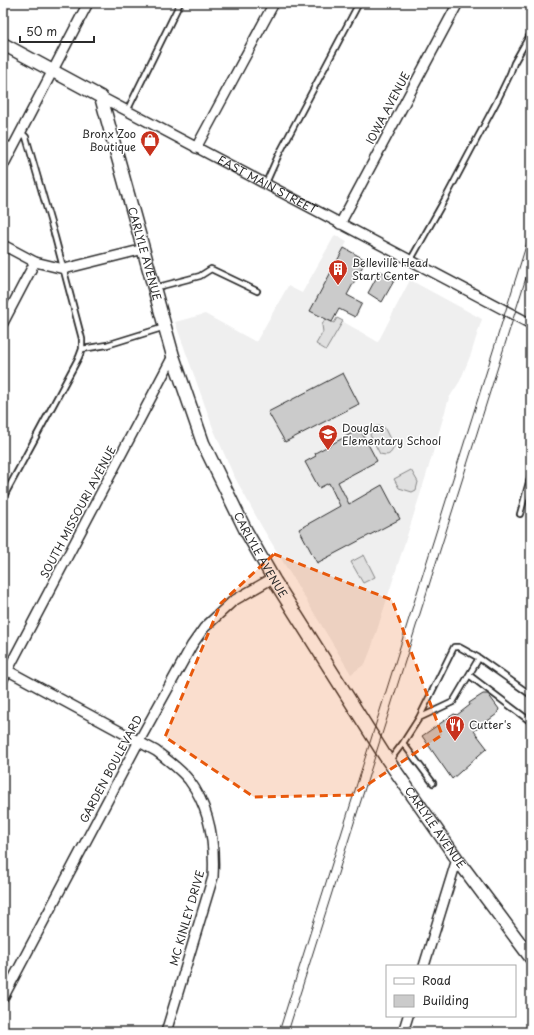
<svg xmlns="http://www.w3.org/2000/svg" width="534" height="1035" font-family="'Playpen Sans',sans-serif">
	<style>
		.built { fill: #efefef }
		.green { fill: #e0e0e0; stroke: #868686 }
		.building { fill: #cbcbcb; stroke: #2b2b2b }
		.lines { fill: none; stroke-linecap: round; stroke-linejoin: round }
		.service-casing { stroke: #2b2b2b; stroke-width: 8 }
		.minor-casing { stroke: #2b2b2b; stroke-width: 12 }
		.secondary-casing { stroke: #2b2b2b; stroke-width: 15 }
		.service { stroke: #fff; stroke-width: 4.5 }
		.minor { stroke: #fff; stroke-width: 9 }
		.secondary { stroke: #fff; stroke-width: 12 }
		.tram { stroke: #2b2b2b; stroke-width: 1 }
		.marked { fill: #e8590c; fill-opacity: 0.2; stroke: #e8590c; stroke-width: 3; stroke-dasharray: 8 5; stroke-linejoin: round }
		.labels { text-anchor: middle; stroke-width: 3; stroke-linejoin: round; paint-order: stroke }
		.street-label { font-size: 11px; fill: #2b2b2b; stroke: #fff }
		.poi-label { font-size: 11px; fill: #2b2b2b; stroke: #fff; text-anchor: start }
	</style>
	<rect width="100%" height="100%" fill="#fff"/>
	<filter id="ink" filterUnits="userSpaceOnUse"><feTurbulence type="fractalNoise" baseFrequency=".025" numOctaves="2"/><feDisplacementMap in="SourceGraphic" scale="8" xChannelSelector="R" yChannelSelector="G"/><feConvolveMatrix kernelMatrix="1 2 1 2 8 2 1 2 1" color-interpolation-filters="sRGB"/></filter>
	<g filter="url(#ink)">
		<path class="built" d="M335,235L347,242L310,311L334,323L337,318L378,342L410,280L482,319L471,354L460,381L449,398L426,476L371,649L365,664L351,674L262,527L233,474L213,428L175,322L205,314L256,342L288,286L302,293Z"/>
		<path class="green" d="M337,318L343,321L326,350L316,344L323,332L322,325L325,319L334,323Z
			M377,426L384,427L394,447C390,455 389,456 380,454L370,435L373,428Z
			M411,470L418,482L416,490L412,492L399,488L394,479Z
			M364,555L375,577L363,583L351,562Z"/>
		<path class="building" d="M344,248L366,260L347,295L362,303L355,317L339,309L332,322L310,311Z
			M380,271L395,279L382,302L368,293Z
			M343,373L359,404L285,442L268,412Z
			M360,429L377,461L338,482L349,504L382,485L400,519L317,563L299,529L340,506L329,483L319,488L305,462L316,456L315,453Z
			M483,694H488L499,709L497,714L474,731L487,748L452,779L422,736L454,714L457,715L470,705L469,703Z"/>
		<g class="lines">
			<g class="service-casing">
				<path id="service" d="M127,111L180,3
					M3,142L13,147
					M265,185L278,156L359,3
					M410,261L445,199L497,101L510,74L514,63L531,33
					M154,288L200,276L211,269L257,291
					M82,349L107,345L165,327
					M3,498L79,357L82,349V339L55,237L26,137L21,132
					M520,514L531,475
					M469,675L531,722
					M419,718L453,702L479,658
					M403,743L433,783
					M390,760L403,743L419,718L454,647H459L479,658L531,695"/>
			</g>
			<g class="minor-casing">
				<g id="minor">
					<path id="s1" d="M101,97L531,324"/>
					<path d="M196,148L274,3"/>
					<path d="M3,166L88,3"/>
					<path d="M340,224L458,3"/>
					<path d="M3,245L35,262L64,269L144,249"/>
					<path d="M3,323L35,262"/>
					<path d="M3,668L156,751C168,760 180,769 189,780C210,808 215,843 213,877L166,1032"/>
					<path d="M3,679L173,356"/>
					<path d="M424,966L457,859"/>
					<path d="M3,998L139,741L192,645L204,628L233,601L273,578"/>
					<path d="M403,1032L408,1016"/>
				</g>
			</g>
			<g class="secondary-casing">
				<g id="secondary">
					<path id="s2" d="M3,44L101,97L173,356L203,443L246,531L274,580L385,756L457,859L531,958"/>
				</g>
			</g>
			<use href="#service" class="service"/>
			<use href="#minor" class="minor"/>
			<use href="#secondary" class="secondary"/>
			<path class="tram" d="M279,1032L531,230
				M288,1032L531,262"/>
		</g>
	</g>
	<path class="marked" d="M274,554L392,600L442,735L352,795L254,797L165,737L221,603Z"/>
	<defs>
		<g id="shop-pin" transform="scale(1)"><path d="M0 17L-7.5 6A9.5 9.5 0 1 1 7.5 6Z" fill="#c8321e" stroke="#fff"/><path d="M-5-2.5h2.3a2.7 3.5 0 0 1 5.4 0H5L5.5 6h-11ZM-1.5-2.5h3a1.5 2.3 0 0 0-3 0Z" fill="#fff"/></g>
		<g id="building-pin" transform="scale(1)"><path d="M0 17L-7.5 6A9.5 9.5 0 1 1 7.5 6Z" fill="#c8321e" stroke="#fff"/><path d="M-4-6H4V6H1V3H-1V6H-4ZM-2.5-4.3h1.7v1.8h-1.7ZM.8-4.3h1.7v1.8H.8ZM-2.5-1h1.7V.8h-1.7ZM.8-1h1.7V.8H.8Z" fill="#fff"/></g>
		<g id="school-pin" transform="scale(1)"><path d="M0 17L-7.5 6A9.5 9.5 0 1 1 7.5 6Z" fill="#c8321e" stroke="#fff"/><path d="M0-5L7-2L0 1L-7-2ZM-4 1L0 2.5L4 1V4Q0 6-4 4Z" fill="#fff"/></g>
		<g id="restaurant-pin" transform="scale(1)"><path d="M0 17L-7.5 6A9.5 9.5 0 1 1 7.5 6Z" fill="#c8321e" stroke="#fff"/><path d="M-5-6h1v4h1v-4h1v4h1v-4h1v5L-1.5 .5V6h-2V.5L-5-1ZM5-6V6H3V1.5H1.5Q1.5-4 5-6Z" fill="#fff"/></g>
	</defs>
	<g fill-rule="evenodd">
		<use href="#shop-pin" x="150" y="140"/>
		<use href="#building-pin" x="338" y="269"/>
		<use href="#school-pin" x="328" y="434"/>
		<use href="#restaurant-pin" x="455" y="725"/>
	</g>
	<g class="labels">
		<g class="street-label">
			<text transform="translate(388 108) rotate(-62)" y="4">IOWA AVENUE</text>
			<text dy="4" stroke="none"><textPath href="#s1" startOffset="188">EAST MAIN STREET</textPath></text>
			<text dy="4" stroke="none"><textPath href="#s2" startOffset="274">CARLYLE AVENUE</textPath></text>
			<text transform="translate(78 512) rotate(-62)" y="4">SOUTH MISSOURI AVENUE</text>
			<text dy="4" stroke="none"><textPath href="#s2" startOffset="598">CARLYLE AVENUE</textPath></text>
			<text transform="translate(111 769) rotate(-62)" y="4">GARDEN BOULEVARD</text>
			<text dy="4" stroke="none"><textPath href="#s2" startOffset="922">CARLYLE AVENUE</textPath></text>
			<text transform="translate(187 918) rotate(-74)" y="4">MC KINLEY DRIVE</text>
		</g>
		<g class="poi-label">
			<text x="136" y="138" text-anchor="end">Bronx Zoo<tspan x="136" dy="13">Boutique</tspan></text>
			<text x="352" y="267">Belleville Head<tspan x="352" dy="13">Start Center</tspan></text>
			<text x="342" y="432">Douglas<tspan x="342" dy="13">Elementary School</tspan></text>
			<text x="469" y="729">Cutter's</text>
		</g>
	</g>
	<rect width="534" height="1035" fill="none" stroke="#fff" stroke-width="16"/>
	<rect x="8" y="8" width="518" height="1019" fill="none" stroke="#2b2b2b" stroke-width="1.5" filter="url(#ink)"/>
	<rect x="386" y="965" width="130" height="52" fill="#ffffff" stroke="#aaaaaa"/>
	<rect x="394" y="978" width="20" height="6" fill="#ffffff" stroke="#aaaaaa"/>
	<text x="422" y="985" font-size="12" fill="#2b2b2b">Road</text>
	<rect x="394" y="995" width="20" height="12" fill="#cbcbcb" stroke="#aaaaaa"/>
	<text x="422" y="1005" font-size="12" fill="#2b2b2b">Building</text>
	<path d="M20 36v6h74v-6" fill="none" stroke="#2b2b2b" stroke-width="2"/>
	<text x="26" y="36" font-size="12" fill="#2b2b2b" stroke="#ffffff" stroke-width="3" paint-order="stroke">50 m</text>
</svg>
